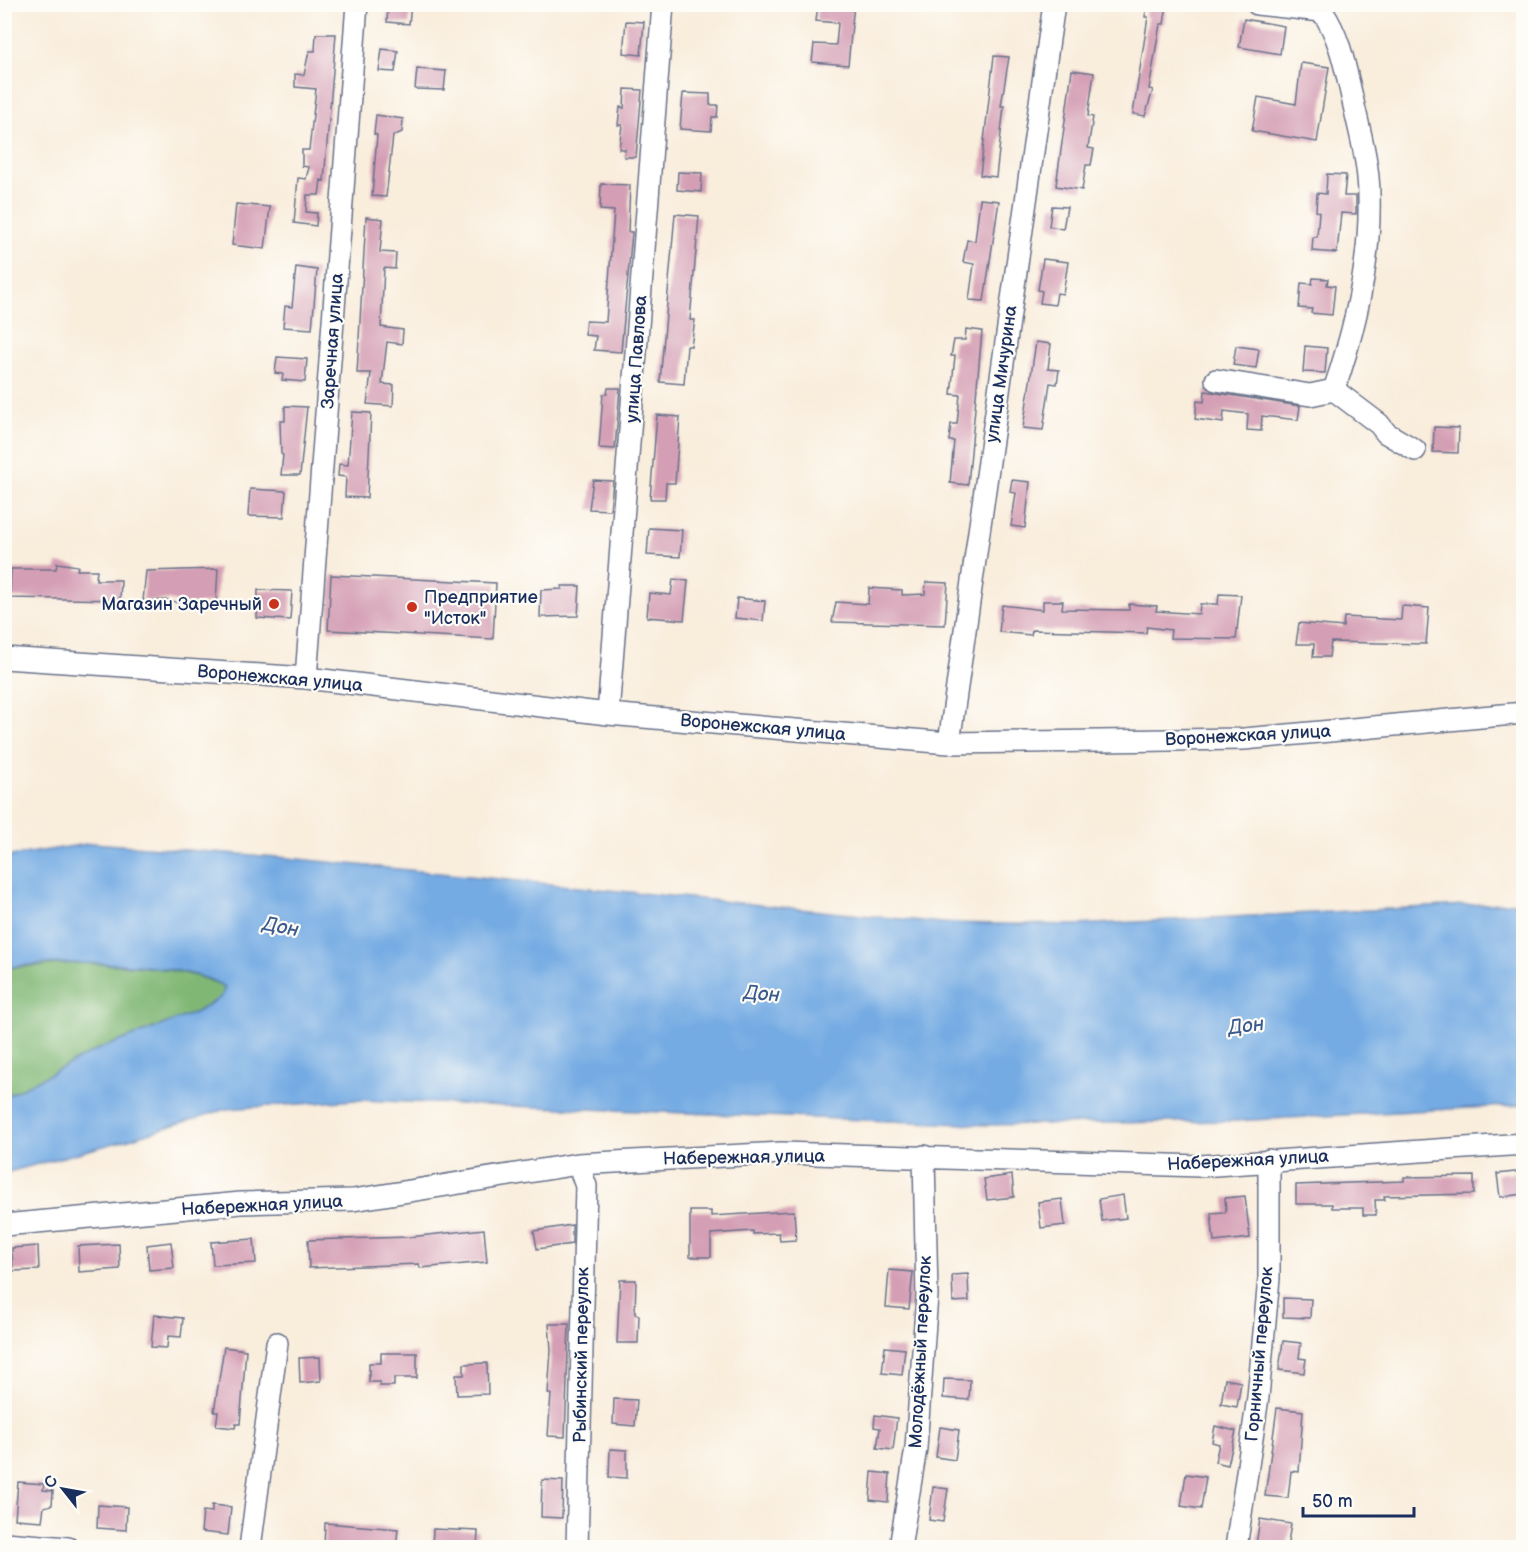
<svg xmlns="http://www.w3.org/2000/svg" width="1528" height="1552" font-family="'Balsamiq Sans',sans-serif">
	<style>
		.forest { fill: #80b774; stroke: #4e7369; stroke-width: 1.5 }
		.water { fill: #75abe3; stroke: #486da0; stroke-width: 1.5 }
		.building { fill: #d49eb4 }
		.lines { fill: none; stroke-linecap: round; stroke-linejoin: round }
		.minor-casing { stroke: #69728a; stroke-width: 24 }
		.minor { stroke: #fff; stroke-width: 21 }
		.poi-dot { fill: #c8321e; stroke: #fdfcf7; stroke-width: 2 }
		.labels { text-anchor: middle; stroke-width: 4.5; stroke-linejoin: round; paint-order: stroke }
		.street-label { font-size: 18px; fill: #1b2f5e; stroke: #fdfcf7 }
		.poi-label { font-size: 18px; fill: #1b2f5e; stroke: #fdfcf7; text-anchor: start }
		.water-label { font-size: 20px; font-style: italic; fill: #3a5a8d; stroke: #fdfcf7 }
	</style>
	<rect width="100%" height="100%" fill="#fdfcf7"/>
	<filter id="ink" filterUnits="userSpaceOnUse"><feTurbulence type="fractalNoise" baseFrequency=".0167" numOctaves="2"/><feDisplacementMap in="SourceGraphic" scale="12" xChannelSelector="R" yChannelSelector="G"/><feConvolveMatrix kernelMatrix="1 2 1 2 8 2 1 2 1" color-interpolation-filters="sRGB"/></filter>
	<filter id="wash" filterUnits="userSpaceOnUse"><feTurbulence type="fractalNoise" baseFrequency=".008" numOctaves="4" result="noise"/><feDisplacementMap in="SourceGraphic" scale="24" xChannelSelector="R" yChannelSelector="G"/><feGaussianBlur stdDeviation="1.35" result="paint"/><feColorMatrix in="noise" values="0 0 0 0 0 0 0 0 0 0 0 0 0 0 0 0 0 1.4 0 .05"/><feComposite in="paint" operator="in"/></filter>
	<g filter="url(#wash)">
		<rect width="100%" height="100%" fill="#f9eddc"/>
		<path class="forest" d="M80,963C127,966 182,965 225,987L221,997L197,1012L99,1049L5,1097V968Z"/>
		<path class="water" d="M93,843L278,857L942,923L1077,925L1523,902V1105L1235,1121L988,1125L357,1100L226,1109L126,1140L5,1173V1097L99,1049L197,1012L221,997L225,987C182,960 55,959 5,968V857Z"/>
		<g id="blocks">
			<path class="building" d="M388,4H411L409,24L387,22Z
				M818,4H854L848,65L812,62L814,44L836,45L838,23L816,21Z
				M1147,4H1167L1164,24H1160L1149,89L1153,90L1145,116L1133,114L1148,17H1145Z
				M1244,19L1284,26L1280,54L1239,47Z
				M626,21L644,22L641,55L623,53Z
				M316,34H336L324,181L321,180L319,195H307L306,212L317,213L316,226L294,223L298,178L306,179L309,167L302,166V150H309L316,89L295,87V74L304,75L309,51H315Z
				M382,49L398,51L395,72L379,71Z
				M994,56L1009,57L1001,106H1004L996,177L980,175Z
				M1301,63L1329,67L1317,142L1252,131L1258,97L1296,104Z
				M417,69L446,71L444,90L415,89Z
				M1072,70L1094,73L1088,116L1093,117L1088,148L1094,149L1091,165H1086L1082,190L1056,186Z
				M625,89L642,90L636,157H624L625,149H619L622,125H618L620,107L624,108Z
				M683,93L710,94V105H718L717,117H712L711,131L680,129Z
				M376,115L403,119L402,132L393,136L386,197L372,196L377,135L374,134Z
				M678,172L702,173L701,192L677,190Z
				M1327,174L1346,175L1344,196H1356V214L1341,213L1337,253L1312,251L1313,237H1317L1319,212L1316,211L1317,193L1326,194Z
				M601,184L630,185L628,232H632L621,352L594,350L596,336L585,335L586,321L606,322L614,211L600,210Z
				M980,199L999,201L984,301L969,300L974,264L963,262L967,240L975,241Z
				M236,204L270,207L265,249L232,245Z
				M1052,206L1067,207L1063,229L1049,226Z
				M675,214L699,216L690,320H695L691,346H687L684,384L660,382Z
				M366,217L383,219L380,252L396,253L395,269L384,268L381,327L403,330L402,344L387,342L382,384L394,385L393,406L367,404L371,373H357Z
				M1043,259L1068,262L1063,294L1057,293L1055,305L1040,303L1042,291L1038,290Z
				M296,267L317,270L312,329L283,327L285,306L292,307Z
				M1313,278L1328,279L1327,285L1335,286L1332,315L1311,313L1312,309L1299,308L1301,283L1312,284Z
				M966,329L982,331L968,485L950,483L954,441H949L951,424H957L960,395L951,394L955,356H951L954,340H965Z
				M1036,342L1051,344L1048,369L1059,370L1057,384L1050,383L1043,430L1023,428Z
				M1236,346L1259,349L1256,368L1233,365Z
				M1305,346L1327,348L1325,373L1303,372Z
				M277,357L307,359L305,382L282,380L283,374L275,373Z
				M608,388H620L615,449L599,448L603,394H607Z
				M1205,391L1300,406L1298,420L1262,416L1261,431L1247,430L1248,414L1224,411L1223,423L1195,419L1197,401L1204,402Z
				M285,406L307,407L300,475H281L283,455L281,454L280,421H285Z
				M352,412L371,413L367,498L345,497L346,477L338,476L339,464L348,465Z
				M657,415L680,417L675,483H666L665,499H650Z
				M1434,427L1459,428L1458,453L1433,452Z
				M593,480L613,481L610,510L589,509Z
				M1012,480L1030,482L1025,528L1011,526L1016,493L1010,492Z
				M250,489L286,491L284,517L248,516Z
				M649,528L682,530L680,557L647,555Z
				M57,563L78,566L77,570H97L96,580H121L120,600L10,598L11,569H56Z
				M218,569L216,602L187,605L168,600L143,601L146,571Z
				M331,575L496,583L493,639L328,630Z
				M673,579L688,581L684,620L647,617L649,593L671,595Z
				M926,582L948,583L945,625L832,622L836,602L868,604L869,588L902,590V595L925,594Z
				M562,586H580L578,616L540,617L541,590L562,589Z
				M258,590L292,591L290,620L257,618Z
				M1219,594L1241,595L1236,639L1170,638L1171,630L1147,627L1146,633L1032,630L1031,635L999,632L1002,605L1043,610V601H1063L1062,609L1129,610V604L1157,606L1156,611L1199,614L1200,604H1218Z
				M737,598L765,601L763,621L735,618Z
				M1402,606L1429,608L1426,644L1331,642L1329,657H1313L1314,644H1296L1299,623L1343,627L1344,617L1401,620Z
				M1524,1171V1194L1500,1197L1497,1174Z
				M1012,1175L1014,1197L987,1200L984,1179Z
				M1474,1176V1194L1384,1196L1385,1200H1375L1376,1215H1363V1208H1332V1204H1296V1185L1404,1181V1177Z
				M1123,1195L1126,1218L1102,1221L1099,1199Z
				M1245,1196L1250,1238L1214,1242L1211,1213L1226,1212L1225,1198Z
				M1062,1199L1065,1225L1041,1228L1038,1202Z
				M690,1211H711V1216L794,1211L796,1240L780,1241L779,1233L753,1234V1231L711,1234V1257H690Z
				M572,1225V1244L537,1249L534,1231Z
				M484,1229L487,1262L420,1268L419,1264L309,1268L308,1240L409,1237Z
				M254,1239L256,1263L213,1265L211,1242Z
				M171,1242L174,1268L149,1270L147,1245Z
				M119,1244L120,1269L79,1272L78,1246Z
				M38,1246L39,1270L13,1271L12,1248Z
				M889,1270L913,1272L909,1309L886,1307Z
				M968,1274L969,1301L953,1302L952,1275Z
				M620,1280H636L635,1314L639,1315L638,1343H617Z
				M1283,1298L1311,1299L1310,1318L1283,1317Z
				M154,1315L183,1318L181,1337L168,1336L167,1348L151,1347Z
				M549,1324H569L565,1437L548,1436L551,1394H548L551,1350Z
				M1283,1341L1301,1343L1299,1358L1306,1359L1304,1373L1279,1370Z
				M224,1347L246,1350L240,1424H236L235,1428L216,1426L218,1412H214Z
				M885,1347L905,1349L902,1375L882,1373Z
				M381,1353H417V1378H394V1386H380V1382H369V1363H381Z
				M320,1357L321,1381L300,1383L299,1358Z
				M487,1363L488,1394L457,1395L456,1375H464V1364Z
				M944,1379L970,1380L969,1400L943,1398Z
				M1225,1379L1241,1382L1237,1407L1221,1404Z
				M614,1399L637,1400L635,1426L613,1424Z
				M1277,1408L1303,1411L1299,1472L1291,1471L1288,1498L1265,1496Z
				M875,1415L897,1418L893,1450L877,1448L880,1428L874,1427Z
				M1215,1426L1236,1431L1228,1465L1215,1462L1219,1444L1212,1442Z
				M940,1427L959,1430L955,1460L936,1457Z
				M610,1449L627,1450V1478L609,1477Z
				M872,1472L890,1474L888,1502L870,1500Z
				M1186,1474L1206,1477L1201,1509L1181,1506Z
				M542,1480L563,1481L562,1518L541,1517Z
				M18,1482L44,1484L43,1490L53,1491L52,1505L44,1507L42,1521L15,1519Z
				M933,1487L948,1489L943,1522L929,1520Z
				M98,1505L127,1507L126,1530L97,1528Z
				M212,1505L231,1507L228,1535L201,1532L203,1511L212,1512Z
				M1260,1519L1291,1524L1287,1548L1256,1545Z
				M325,1523L398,1529L396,1548H324Z
				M433,1529L478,1531L477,1548H432Z"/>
		</g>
	</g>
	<g filter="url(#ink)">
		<use href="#blocks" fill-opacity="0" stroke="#69728a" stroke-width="1.5"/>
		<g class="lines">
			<g class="minor-casing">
				<path id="minor" d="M1216,380L1310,395L1334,390C1355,329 1371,262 1369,196C1369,163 1359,129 1352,97C1345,67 1340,37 1322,11L1257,4
					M1334,390L1379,424L1386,433L1415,450
					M4,658L306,678L608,714L949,743L1244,739L1524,713
					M306,678L357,4
					M608,714L663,4
					M949,743L1054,4
					M4,1225L241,1203L353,1200L578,1164L781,1153L1200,1166L1524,1144
					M4,1543L68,1548
					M250,1548L277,1343
					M577,1548L586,1186L578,1164
					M900,1548L916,1448L927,1295L924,1156
					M1236,1548L1258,1397L1269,1278V1160"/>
			</g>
			<use href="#minor" class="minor"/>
		</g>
	</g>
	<g class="poi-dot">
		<circle cx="274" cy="604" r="6"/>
		<circle cx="412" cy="607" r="6"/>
	</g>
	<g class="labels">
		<g class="street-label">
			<text transform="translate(332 341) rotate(-86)" y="6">Заречная улица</text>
			<text transform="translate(636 359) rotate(-86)" y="6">улица Павлова</text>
			<text transform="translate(1001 374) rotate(-82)" y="6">улица Мичурина</text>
			<text transform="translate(280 678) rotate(5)" y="6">Воронежская улица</text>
			<text transform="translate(763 727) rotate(5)" y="6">Воронежская улица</text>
			<text transform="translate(1248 735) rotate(-3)" y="6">Воронежская улица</text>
			<text transform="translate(744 1157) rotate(-1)" y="6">Набережная улица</text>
			<text transform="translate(1248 1160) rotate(-3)" y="6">Набережная улица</text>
			<text transform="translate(262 1205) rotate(-3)" y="6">Набережная улица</text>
			<text transform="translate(920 1352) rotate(-87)" y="6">Молодёжный переулок</text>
			<text transform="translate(1259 1354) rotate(-85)" y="6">Горничный переулок</text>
			<text transform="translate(581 1355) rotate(-89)" y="6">Рыбинский переулок</text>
		</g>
		<g class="poi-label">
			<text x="424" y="603">Предприятие<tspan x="424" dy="21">"Исток"</tspan></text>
			<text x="262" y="610" text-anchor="end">Магазин Заречный</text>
		</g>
		<g class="water-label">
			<text transform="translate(281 926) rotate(11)" y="7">Дон</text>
			<text transform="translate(762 993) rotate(5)" y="7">Дон</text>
			<text transform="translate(1246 1025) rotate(-7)" y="7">Дон</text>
		</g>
	</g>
	<rect width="1528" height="1552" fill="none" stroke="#fdfcf7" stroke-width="24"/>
	<g transform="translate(63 1489) rotate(301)" stroke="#fdfcf7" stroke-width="4.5" paint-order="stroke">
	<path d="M0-4.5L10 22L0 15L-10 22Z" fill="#1b2f5e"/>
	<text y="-9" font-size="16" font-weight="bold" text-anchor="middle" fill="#1b2f5e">С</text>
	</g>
	<path d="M1303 1507v9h111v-9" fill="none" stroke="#1b2f5e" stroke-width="3"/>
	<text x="1312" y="1507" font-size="18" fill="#1b2f5e" stroke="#fdfcf7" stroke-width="4.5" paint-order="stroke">50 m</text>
</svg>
